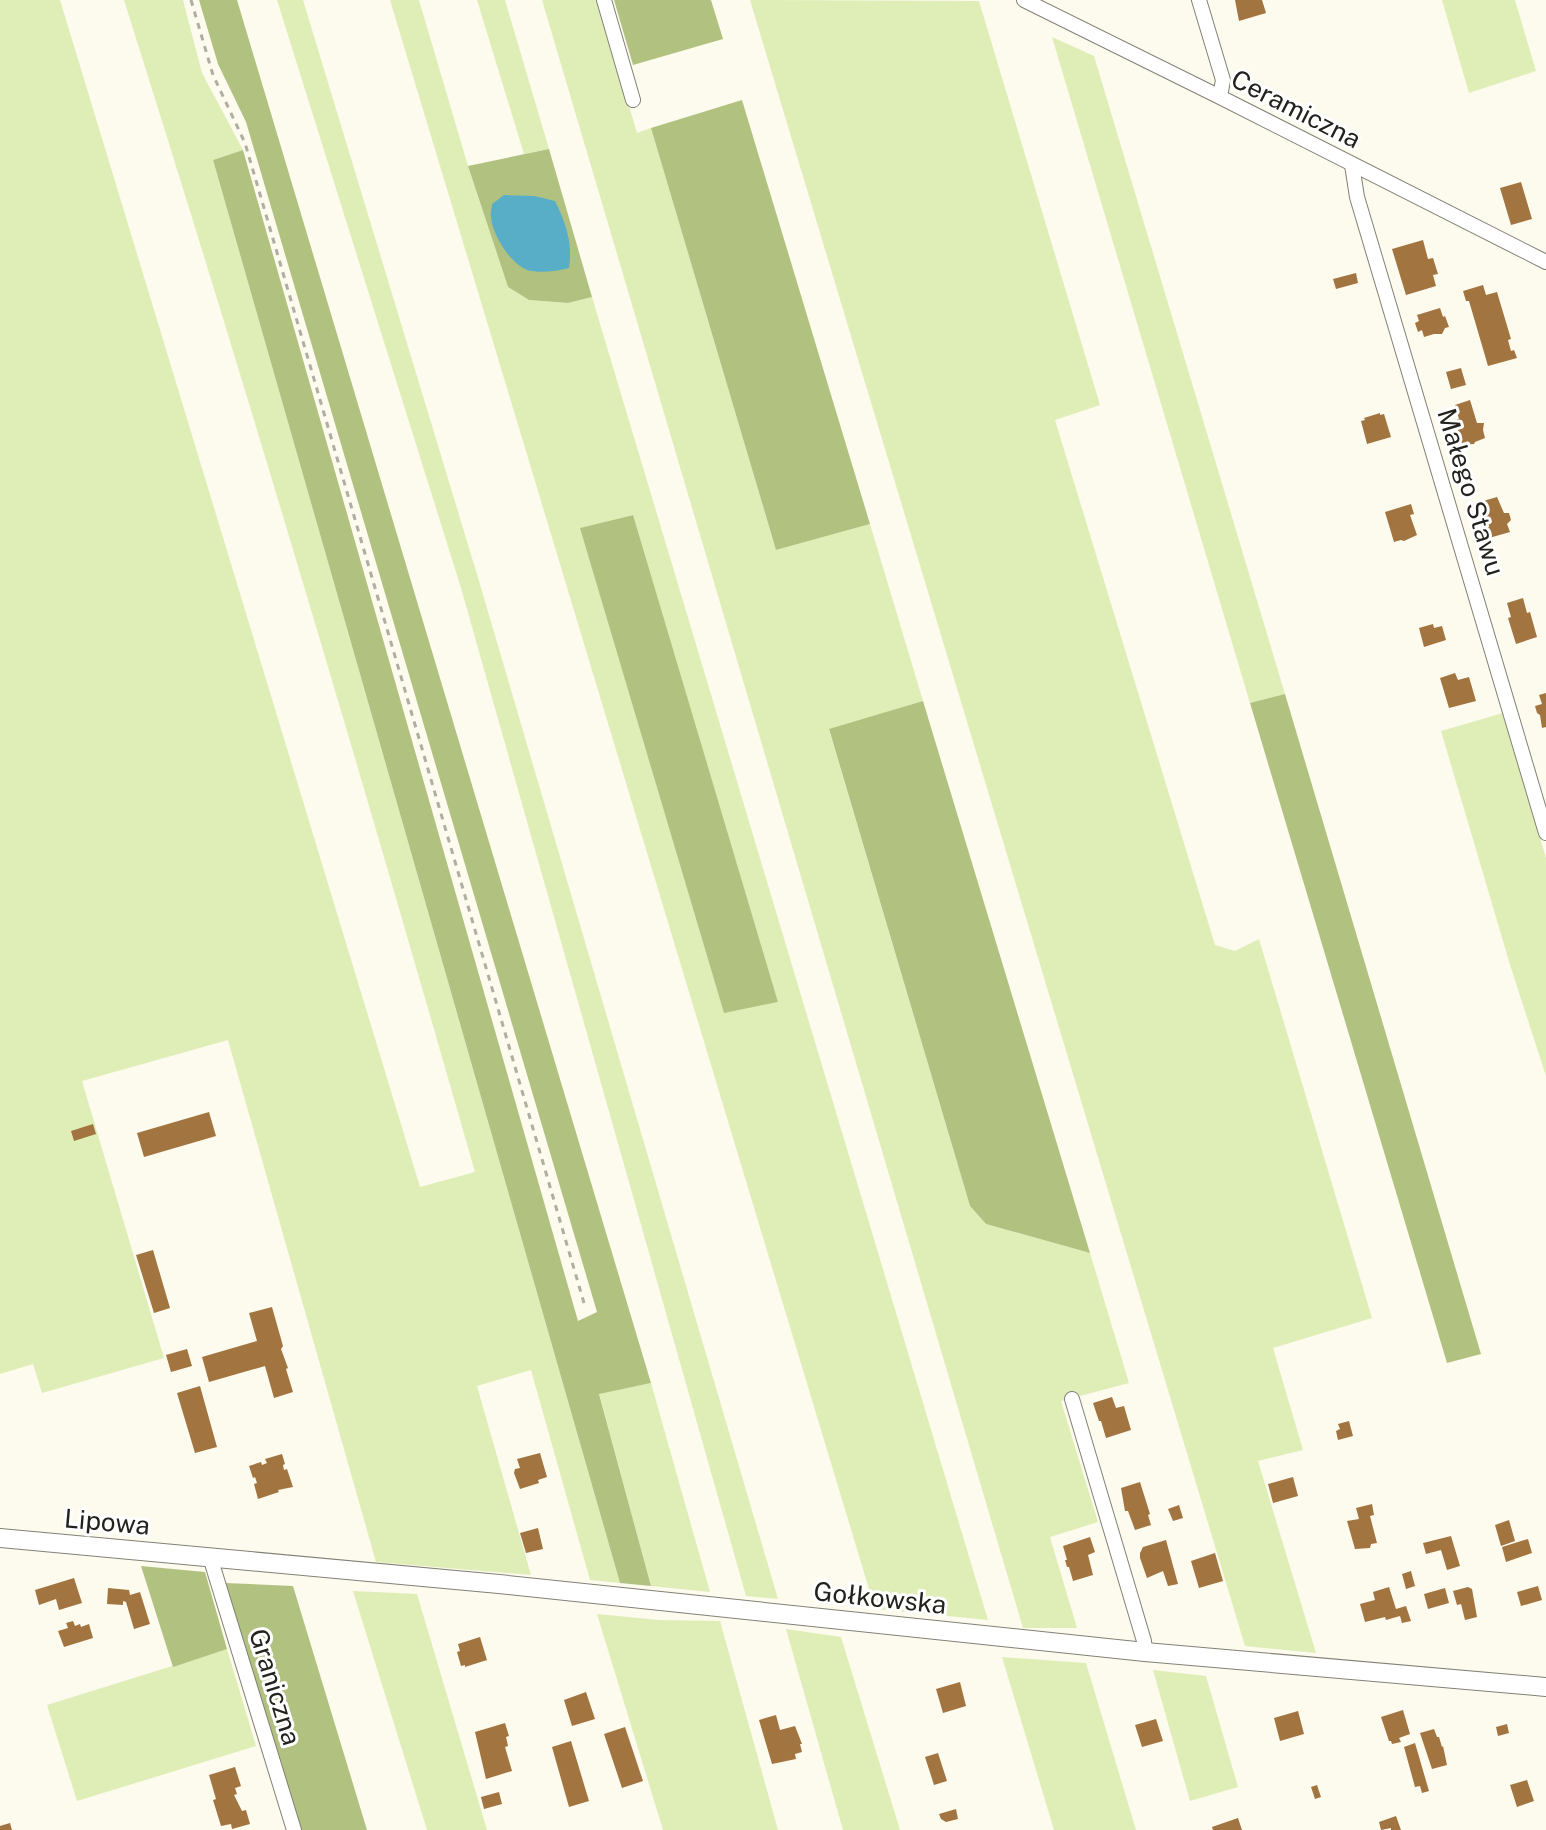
<svg xmlns="http://www.w3.org/2000/svg" width="1546" height="1830" font-family="'Public Sans',sans-serif">
	<style>
		.green { fill: #dfeeb7; fill-rule: evenodd }
		.forest { fill: #b1c280 }
		.water { fill: #59aec7 }
		.building { fill: #a27440 }
		.lines { fill: none; stroke-linecap: round; stroke-linejoin: round }
		.street-casing { stroke: #838176; stroke-width: 16 }
		.secondary-casing { stroke: #838176; stroke-width: 20 }
		.path { stroke: #b0ada4; stroke-width: 3; stroke-dasharray: 6 6; stroke-linecap: butt }
		.street { stroke: #fff; stroke-width: 14 }
		.secondary { stroke: #fff; stroke-width: 18 }
		.labels { text-anchor: middle; stroke-width: 6; stroke-linejoin: round; paint-order: stroke }
		.street-label { font-size: 26px; fill: #23221d; stroke: #fff }
	</style>
	<rect width="100%" height="100%" fill="#fdfaee"/>
	<path class="green" d="M0,0H60L420,1187L475,1172C363,780 247,389 124,0H183L202,73L243,150L213,160L620,1583L590,1580L531,1370L477,1386L531,1575L376,1562L228,1040L82,1081L164,1358L42,1393L33,1364L0,1374Z
		M277,0H303L479,581L778,1599L746,1596L461,588Z
		M390,0H419L468,166L508,287L529,300L568,303L592,297L988,1620L875,1609ZM632,515L778,1002L724,1012L581,528Z
		M477,0H505L549,149L524,154Z
		M542,0H598L637,133L651,128L776,550L870,524L923,701L829,730L970,1206L986,1224L1090,1253L1129,1383L1061,1401L1098,1522L1050,1537L1077,1628H1023Z
		M750,0L979,1L1100,405L1055,420L1215,945L1235,951L1259,939L1372,1318L1273,1348L1303,1450L1258,1461L1316,1653L1245,1646Z
		M1442,0H1515L1536,71L1469,93Z
		M1052,37L1094,56L1285,694L1250,703Z
		M1503,713L1546,858V1076L1511,968L1441,731Z
		M651,1383L710,1592L651,1586L599,1393Z
		M353,1591L417,1594L487,1830H427Z
		M597,1614L659,1620L720,1621L778,1830H663Z
		M786,1629L841,1637L900,1830H843Z
		M227,1649L256,1746L77,1801L47,1705Z
		M1002,1657L1086,1663L1136,1830H1054Z
		M1153,1670L1206,1676L1238,1787L1190,1801Z"/>
	<path class="forest" d="M199,0H237L651,1383L599,1394L651,1586L620,1583L213,160L243,150L578,1321L597,1312L246,122L218,64Z
		M614,0H711L723,39L633,65Z
		M742,100L870,524L776,550L651,128Z
		M549,149L592,297L568,303L529,300L508,287L468,166Z
		M633,515L778,1002L724,1013L580,528Z
		M1285,694L1481,1354L1447,1363L1250,703Z
		M923,701L1090,1253L986,1224L970,1206L829,729Z
		M141,1566L205,1572L227,1649L173,1667Z
		M225,1583L293,1586L367,1830H301Z"/>
	<path class="water" d="M504,195L535,196L555,201C566,223 573,244 569,268C558,271 543,273 531,271C512,268 492,234 491,217C490,212 492,208 492,204Z"/>
	<path class="building" d="M1235,0H1262L1266,13L1239,21Z
		M1521,182L1532,219L1511,225L1500,188Z
		M1423,240L1428,259L1433,258L1438,274L1433,275L1436,286L1406,295L1392,249Z
		M1356,273L1358,283L1336,289L1333,279Z
		M1483,285L1486,295L1497,292L1511,339L1508,340L1511,351L1514,350L1517,358L1488,366L1469,301H1466L1463,291Z
		M1440,308L1443,317L1445,316L1449,327L1445,328L1442,334H1434L1424,337L1422,330L1418,332L1415,323L1419,321L1417,315Z
		M1461,368L1466,385L1451,389L1446,372Z
		M1470,400L1477,423H1484L1483,430L1485,438L1475,442L1474,444L1462,445L1455,420L1459,419L1455,405Z
		M1380,413V415L1384,414L1391,437L1367,444L1361,421L1365,420L1364,418Z
		M1497,497L1504,513H1509L1511,520L1507,524L1510,532L1489,538L1486,530L1482,531L1479,521L1483,519L1480,502Z
		M1411,504L1414,514L1410,515L1417,535L1404,541L1401,540L1394,542L1385,512Z
		M1523,598L1527,613L1530,612L1537,637L1516,644L1508,618L1511,617L1507,603Z
		M1433,624L1434,628L1442,626L1446,640L1424,647L1419,628Z
		M1455,673L1458,680L1469,677L1476,701L1449,708L1440,678Z
		M1546,693V727L1542,728L1540,715L1537,713L1535,706L1542,704L1539,695Z
		M209,1112L216,1136L144,1157L137,1133Z
		M93,1124L96,1134L74,1141L71,1131Z
		M153,1250L170,1308L154,1313L136,1255Z
		M272,1307L283,1346L281,1349L288,1368L286,1369L293,1392L274,1398L265,1366L209,1382L202,1357L257,1341L249,1313Z
		M187,1349L192,1366L171,1372L166,1355Z
		M200,1386L217,1447L195,1453L177,1393Z
		M1112,1397L1116,1408L1124,1406L1131,1430L1106,1438L1101,1421H1099L1093,1403Z
		M1349,1421L1353,1436L1338,1440L1336,1431L1340,1429L1338,1424Z
		M540,1453L547,1477L538,1480L539,1483L520,1489L514,1473L515,1469L520,1468L517,1459Z
		M282,1454L285,1464L283,1465L284,1470L287,1469L293,1487L278,1490L279,1492L258,1499L254,1484L257,1483L255,1477L253,1478L249,1466L261,1462L262,1465L267,1463L265,1459Z
		M1293,1477L1298,1496L1273,1503L1268,1484Z
		M1140,1482L1150,1514L1148,1515L1151,1525L1135,1530L1128,1511H1125L1121,1488Z
		M1372,1504L1374,1515L1370,1516L1377,1543L1371,1544L1370,1548L1355,1549L1347,1521L1359,1519L1356,1508Z
		M1179,1505L1183,1518L1173,1521L1168,1509Z
		M1509,1520L1515,1541L1501,1546L1495,1525Z
		M538,1528L543,1549L526,1553L520,1533Z
		M1451,1536L1460,1566L1447,1570L1441,1550L1426,1554L1423,1543Z
		M1090,1537L1095,1552L1088,1555L1093,1575L1073,1581L1069,1567H1067L1065,1560H1067L1063,1546Z
		M1528,1539L1532,1553L1506,1562L1502,1547Z
		M1166,1540L1178,1584L1168,1586L1163,1571L1147,1578L1140,1558V1553L1143,1547Z
		M1215,1553L1223,1581L1199,1588L1191,1561Z
		M1411,1571L1415,1586L1406,1589L1402,1574Z
		M74,1578L82,1603L59,1610L56,1599L39,1605L35,1590Z
		M1538,1586L1542,1600L1521,1606L1517,1592Z
		M1389,1587L1396,1609L1406,1606L1411,1621L1402,1623L1400,1616L1386,1620L1385,1617L1365,1622L1360,1604L1375,1600L1373,1592Z
		M1468,1587L1472,1589L1477,1617L1465,1620L1461,1604L1457,1605L1453,1591Z
		M108,1588L129,1590L130,1595L140,1592L150,1624L134,1629L126,1602L123,1601V1605L107,1604Z
		M1445,1588L1449,1603L1428,1609L1424,1594Z
		M73,1621L75,1626L80,1624L81,1627L89,1624L93,1638L64,1647L58,1631L68,1628L66,1623Z
		M480,1637L487,1660L465,1667V1665L461,1666L457,1652L460,1651L458,1644Z
		M960,1682L966,1706L943,1713L936,1689Z
		M586,1692L595,1719L572,1726L564,1700Z
		M1403,1710L1410,1734L1399,1738L1401,1742L1392,1744L1391,1741H1389L1381,1717Z
		M1298,1711L1304,1734L1280,1741L1274,1718Z
		M776,1715L780,1730L795,1726L802,1744H800L802,1752L795,1754L796,1759L772,1764L759,1720Z
		M1156,1719L1163,1741L1142,1747L1135,1725Z
		M505,1723L509,1736L506,1737L508,1746L505,1747L512,1771L486,1779L475,1732Z
		M1507,1724L1509,1733L1498,1736L1496,1727Z
		M625,1727L643,1781L622,1788L604,1734Z
		M1434,1729L1437,1737H1439L1442,1747L1443,1746L1447,1765L1432,1769L1420,1733Z
		M571,1741L589,1801L569,1807L552,1747Z
		M1415,1743L1429,1791L1422,1793L1420,1786L1415,1787L1404,1747Z
		M938,1753L947,1781L934,1785L925,1757Z
		M235,1767L241,1786L235,1788L237,1794L234,1795L242,1811L246,1810L250,1824L232,1829L231,1824L221,1826L213,1800L216,1799L209,1775Z
		M1527,1780L1534,1801L1517,1807L1510,1785Z
		M1317,1785L1321,1797L1315,1799L1311,1787Z
		M499,1792L502,1804L484,1809L481,1797Z
		M956,1809L958,1819L946,1822L941,1819L939,1814Z
		M1396,1816L1401,1830H1391V1828L1381,1830L1379,1822Z
		M1238,1818L1242,1830H1213L1212,1827Z
		M10,1823L12,1830H0V1826Z"/>
	<g class="lines">
		<g class="street-casing">
			<path id="street" d="M604,0L633,100
				M1024,0L1220,97L1546,262
				M1199,0L1223,80L1220,97
				M1352,165L1357,197L1546,833
				M1072,1399L1144,1641L1145,1652
				M210,1557L294,1830"/>
		</g>
		<g class="secondary-casing">
			<path id="secondary" d="M0,1538L499,1584L1145,1652L1546,1687"/>
		</g>
		<path class="path" d="M191,0L213,75L245,143L584,1303"/>
		<use href="#street" class="street"/>
		<use href="#secondary" class="secondary"/>
	</g>
	<g class="labels">
		<g class="street-label">
			<text transform="translate(1296 109) rotate(27)" y="9">Ceramiczna</text>
			<text transform="translate(1471 492) rotate(73)" y="9">Małego Stawu</text>
			<text transform="translate(107 1522) rotate(5)" y="9">Lipowa</text>
			<text transform="translate(880 1598) rotate(6)" y="9">Gołkowska</text>
			<text transform="translate(275 1687) rotate(73)" y="9">Graniczna</text>
		</g>
	</g>
</svg>
